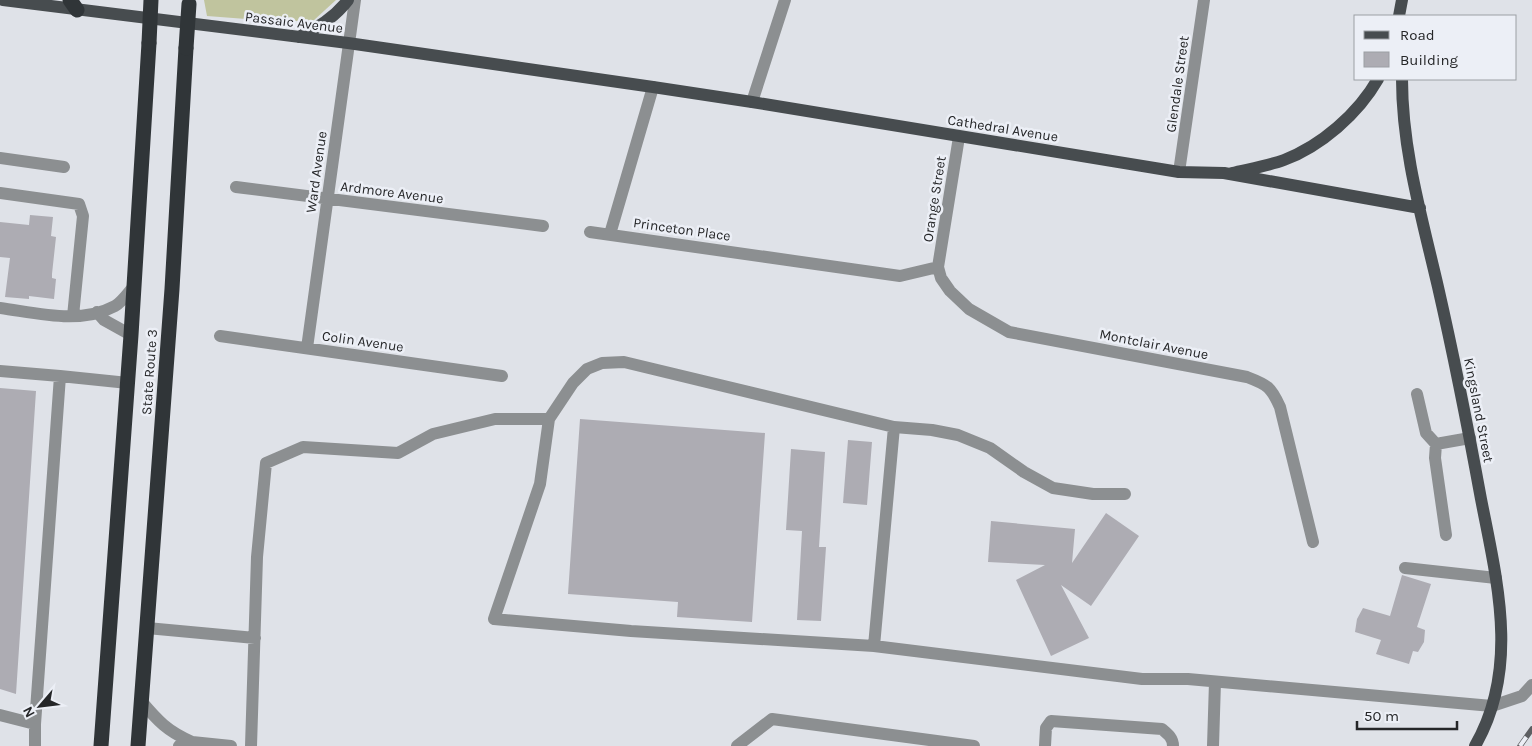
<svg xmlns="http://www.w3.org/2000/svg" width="1532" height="746" font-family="Karla,sans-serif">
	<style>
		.green { fill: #c0c49e }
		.building { fill: #adacb3 }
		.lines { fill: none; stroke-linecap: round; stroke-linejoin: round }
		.minor { stroke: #8c8f91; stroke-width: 12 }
		.major { stroke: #474c4f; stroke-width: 12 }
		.highway { stroke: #303538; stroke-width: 15 }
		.rail-casing { stroke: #5d5f62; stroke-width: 5.5 }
		.rail { stroke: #eceff6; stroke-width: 4; stroke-dasharray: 11; stroke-linecap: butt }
		.highway-bridge { stroke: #303538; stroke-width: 15 }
		.labels { text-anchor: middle; stroke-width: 5; stroke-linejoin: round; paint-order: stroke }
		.street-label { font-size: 14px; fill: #252628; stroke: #eceff6 }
	</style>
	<rect width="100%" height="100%" fill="#dfe2e8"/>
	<path class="green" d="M204,0H336L313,21H272L207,16Z"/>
	<path class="building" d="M30,215L53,217L51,236L56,237L52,274V278L56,279L54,299L29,296V299L5,297L10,258L0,257V222L29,225Z
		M0,388L36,391L16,694L0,689Z
		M580,419L765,433L752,622L677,617L678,602L568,594Z
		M848,440L872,442L867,505L843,503Z
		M791,449L825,452L819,547H826L821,621L797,620L802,531L786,530Z
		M1106,513L1139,536L1091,606L1061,585L1089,638L1051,656L1016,580L1045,565L988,562L991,521L1075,529L1072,563Z
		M1402,575L1431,584L1417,627L1425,630L1424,642L1418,652L1413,651L1409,664L1376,654L1381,640L1355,632L1357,619L1363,608L1390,616Z"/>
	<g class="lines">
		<path class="minor" d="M752,102L785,0
			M959,137L938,267L941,278L950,291L969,309L1009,332L1247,377C1268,385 1271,387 1280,407L1313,542
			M0,158L64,167
			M1179,172L1204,0
			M236,187L543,226
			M0,193L79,204L83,216L73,316
			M590,232L900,276L938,267
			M610,234L653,87
			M0,308C37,313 80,325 115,306C122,302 129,292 134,286
			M97,312L104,320L131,335
			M220,336L502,376
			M307,348L355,0
			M0,371L60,376L35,724L0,715
			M60,376L128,383
			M1417,394L1426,433L1436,444
			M894,427L624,362L602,363L587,369L573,383L549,419L540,484L494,619L631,631L874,646L1142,679H1188L1492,706L1522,696L1532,685
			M1446,535L1435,458L1436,444L1470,438
			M1405,568L1496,578
			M147,628L255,638
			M874,646L894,427L932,430L958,435L990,448L1024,472L1053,488L1093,494H1125
			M141,701C158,721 167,731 192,742L179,746
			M35,724V746
			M192,742L231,746
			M251,746L257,557L266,463L303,447L398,453L433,434L495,419H549
			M737,746L772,719L974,746
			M1045,746L1046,728L1051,721L1162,729C1168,734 1173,738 1173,746
			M1213,746L1215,682"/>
		<path class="major" d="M3,0L348,43L653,87L752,102L1179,172L1224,173L1420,208
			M1399,16L1402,0
			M299,37C318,28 335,17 348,0
			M1402,79C1402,150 1422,218 1438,287C1454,357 1468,428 1481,499C1497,581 1520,668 1475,746
			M1232,173C1249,169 1268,166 1284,160C1321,146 1358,114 1378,79"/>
		<path class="highway" d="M70,0L77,10
			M101,746L131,335L149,43
			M138,746L172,289L186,48"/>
		<g class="rail-casing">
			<path id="rail" d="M1520,746L1532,729"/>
		</g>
		<use href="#rail" class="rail"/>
		<path class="highway-bridge" d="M149,43L151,0
			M186,48L189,4"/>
	</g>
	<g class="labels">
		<g class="street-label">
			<text transform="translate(294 22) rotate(7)" y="5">Passaic Avenue</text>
			<text transform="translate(1177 84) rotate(-82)" y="5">Glendale Street</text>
			<text transform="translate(1003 128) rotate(9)" y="5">Cathedral Avenue</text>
			<text transform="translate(316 172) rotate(-82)" y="5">Ward Avenue</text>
			<text transform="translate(392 192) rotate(7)" y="5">Ardmore Avenue</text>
			<text transform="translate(934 199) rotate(-81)" y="5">Orange Street</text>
			<text transform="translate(682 229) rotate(8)" y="5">Princeton Place</text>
			<text transform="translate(363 341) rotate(8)" y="5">Colin Avenue</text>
			<text transform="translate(1154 344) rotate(11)" y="5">Montclair Avenue</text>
			<text transform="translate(149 372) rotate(-86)" y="5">State Route 3</text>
			<text transform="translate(1479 410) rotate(79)" y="5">Kingsland Street</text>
		</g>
	</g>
	<rect x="1354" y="15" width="162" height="65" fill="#eceff6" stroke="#9c9fa4"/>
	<rect x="1364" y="31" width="25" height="8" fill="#474c4f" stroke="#9c9fa4"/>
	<text x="1400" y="40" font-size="15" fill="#252628">Road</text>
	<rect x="1364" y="52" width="25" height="15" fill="#adacb3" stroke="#9c9fa4"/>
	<text x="1400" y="65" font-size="15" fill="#252628">Building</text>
	<g transform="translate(40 706) rotate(242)" stroke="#eceff6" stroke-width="4" paint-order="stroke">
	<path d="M0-4L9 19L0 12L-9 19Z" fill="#252628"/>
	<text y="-8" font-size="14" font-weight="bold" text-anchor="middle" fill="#252628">N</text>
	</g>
	<path d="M1357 721v8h100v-8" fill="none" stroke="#252628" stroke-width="2.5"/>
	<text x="1364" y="721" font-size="15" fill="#252628" stroke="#eceff6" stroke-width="4" paint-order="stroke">50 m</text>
</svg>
